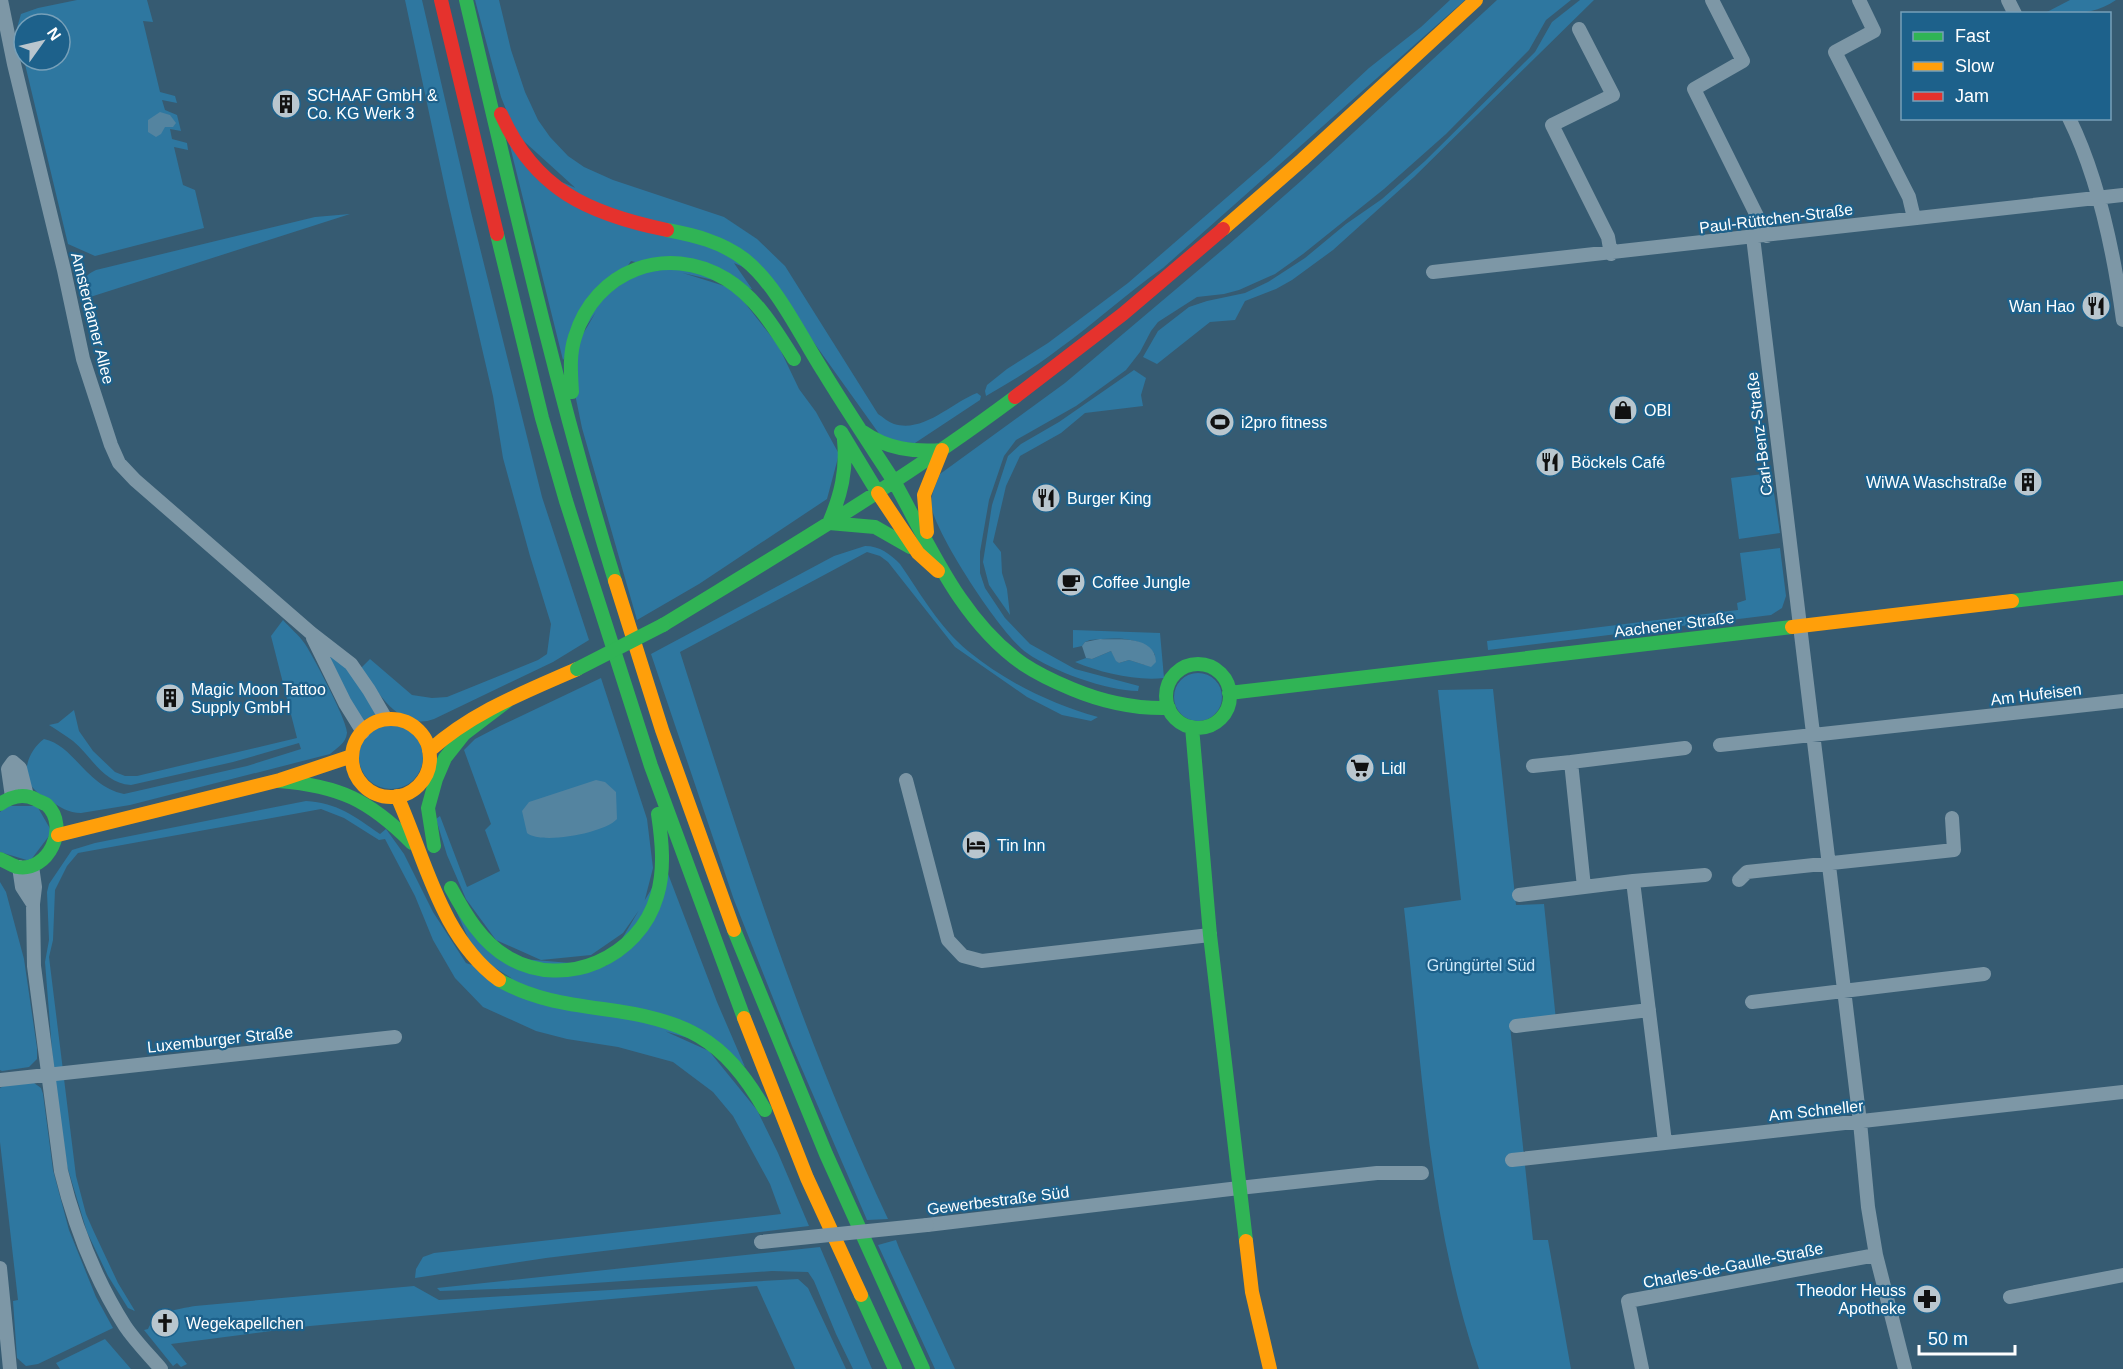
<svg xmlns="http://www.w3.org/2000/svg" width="2123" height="1369" font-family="Arial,sans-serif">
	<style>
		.green { fill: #2e77a0 }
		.water { fill: #5484a0 }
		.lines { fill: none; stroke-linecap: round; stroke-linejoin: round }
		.street { stroke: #7d97a6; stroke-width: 14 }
		.fast { stroke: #30b455; stroke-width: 14 }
		.slow { stroke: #ff9f0a; stroke-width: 14 }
		.jam { stroke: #e5322d; stroke-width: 14 }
		.street-bridge { stroke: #7d97a6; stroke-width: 14 }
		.fast-bridge { stroke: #30b455; stroke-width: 14 }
		.labels { text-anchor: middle; stroke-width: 4.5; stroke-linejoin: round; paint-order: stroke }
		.poi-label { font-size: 16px; fill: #fff; stroke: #1d618b; text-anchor: start }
		.street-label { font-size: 16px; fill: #fff; stroke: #1d618b }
		.park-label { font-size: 16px; fill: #cee9f9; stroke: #1d618b }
	</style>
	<rect width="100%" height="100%" fill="#365b72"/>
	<path class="green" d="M77,0H147L153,22L143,21L160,92L175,96L177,103L162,100L165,110L177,115L181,131L170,129L172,139L187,143L188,150L174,147L183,185L195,190L204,228L95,256L68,244L24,60H60V24H24V58L17,28L21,14L38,8Z
		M405,0H422L471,212L542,497L589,640L553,662L434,719C400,732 377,691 361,668L370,659L412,695L432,698L447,697L538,660L547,654L551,624L530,556L503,458L493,396L447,197Z
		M475,0H499L511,50L525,92L538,120L550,137L568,156L584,167L613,180L724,217L757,239L785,266L878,414C883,417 888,422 894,424C924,433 951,403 977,393L981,396L980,400L915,443L885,442L767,277L592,203L516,134L501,97Z
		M1450,0H1465L1163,268C1127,293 1095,323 1060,348C1037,366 1012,381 986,396L985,391L987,385L1007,369L1048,343L1128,283L1271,159L1369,68L1421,27Z
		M1497,0H1571L1546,20L1529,50L1446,134L1384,189L1303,254L1275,274L1239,290L1224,294L1197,297L1158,322L1151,331L1140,352L1126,370L1076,406L1016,440L1004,456L989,500L980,552V573L985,588L1005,618L1030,644L1075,669L1139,686L1138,691C1107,691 1052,671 1027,653C1002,636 939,539 932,509C929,497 936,485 940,474L1065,383L1227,246L1302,180Z
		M1580,0H1594L1414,177L1333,250L1292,280L1276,289L1245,301L1235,320L1210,322L1157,364L1143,357L1158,331L1189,307L1207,301L1245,293L1268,282L1305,258L1346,224L1382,199L1425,161L1535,52L1552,22Z
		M2070,0H2116C2095,15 2071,14 2045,13Z
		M508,138L529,168L727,253L752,289L631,261L563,360Z
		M350,214L84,299C80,285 82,276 96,270L315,217Z
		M670,269L734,289L778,345L799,389L816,412L839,454L827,499L699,584L637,620L582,428L575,394L577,344L606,295L637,273Z
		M1134,370L1146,378L1141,395L1143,406L1085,413L1061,433L1020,456L1006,486L993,542L1001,552L1002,573L1007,589L1010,615L989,585L983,562L992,505L1008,456L1021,444L1059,422Z
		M1771,473L1780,533L1739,539L1731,478Z
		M865,546C880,546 890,554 900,564C920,593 940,628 968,651C1006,682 1051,704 1098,717L1091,721L1062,715L1027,697L955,647L888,562L880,556L867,552L680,652C741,844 802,1036 888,1219L867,1220L792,1046L734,900L651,654L834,556Z
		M1780,548L1786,596L1782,608L1771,615L1488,650L1487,641L1738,610L1737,603L1746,600L1740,553Z
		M283,620C290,628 299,635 305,644C313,656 348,722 347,733C346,743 337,748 330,754L130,805L81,813C69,813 59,807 50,800C45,797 38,794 34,789C19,774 29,750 44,739C74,745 86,786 124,794L247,766L301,749L299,743L233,762L131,785C103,783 92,757 73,741C65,735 57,730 49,725L58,723L74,710L79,731L93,751L115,772L125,776H137L297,738L271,636Z
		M1073,630L1160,633L1164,678C1135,681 1102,673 1075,662L1086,658L1092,659L1111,651L1119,663L1129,660L1145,665L1155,655C1143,635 1111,638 1090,640L1085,642L1082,646L1073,648Z
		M323,648L347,668L377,714L362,721Z
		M1174 697a24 24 0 1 1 48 0a24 24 0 1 1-48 0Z
		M601,678L647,819L653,868L644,903L623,933L591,955L541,960L496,940L466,899L447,855L436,819L440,816L467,887L500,871L485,830L491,824L464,750L475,739L500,726Z
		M1493,689L1516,905L1544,904L1556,1020L1510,1026L1533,1240H1548L1571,1369H1479C1428,1221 1422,1062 1404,908L1461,900L1438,690Z
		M359 757a32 32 0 1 1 64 0a32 32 0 1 1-64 0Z
		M306,801C338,803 354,816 380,834L386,829L404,854L433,912L466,963L658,1028L709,1051L757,1110L778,1153L809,1226L546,1258L415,1278L416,1269L423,1257L434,1253L781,1214L770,1184L733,1116L713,1092L673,1062L618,1047L567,1039L536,1031L483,1007L455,978L433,940L415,896L385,839L379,840L344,818L321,809L78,853L67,866L55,890L53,940L49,957L76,1176L86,1214L94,1232L118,1283L135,1311L128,1308L108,1276L87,1232L67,1166L54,1075L45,962L49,940L47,892L49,884L72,850L95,843Z
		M7,806H37L52,832L30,861L0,852V812Z
		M665,866L717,1002L745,1067L726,1049L537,994L476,956L451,899L498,957L606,966Z
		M0,882L6,892L24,959L37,1048V1059L29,1067L2,1071L0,1070Z
		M34,1083L41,1088L43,1094L53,1170L69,1230L96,1297L113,1328L38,1364L26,1366L17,1358L13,1301L18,1300L0,1142V1088L5,1085Z
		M896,1240L899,1248L955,1369H935L878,1245Z
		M820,1247L872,1369H853L836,1334L814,1281L808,1272L772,1271L520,1288L440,1291L437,1288Z
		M798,1279L808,1288L846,1369H795L757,1286L310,1326L171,1344L187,1364L181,1367L177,1363L173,1366L144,1330L148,1329C155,1312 178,1309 195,1306L414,1286L439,1300Z
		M105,1339L131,1369H60L56,1363Z"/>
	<path class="water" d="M160,112L170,115L176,123L173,127H165L161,134L156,137L148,132V120Z
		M1100,639C1119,640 1155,635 1156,662L1151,667L1129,660L1119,663L1116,661L1111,651L1092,659L1086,658L1082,646L1085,642Z
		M596,780L605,782L616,792L617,819C605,833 541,845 527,833L522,811L529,802Z"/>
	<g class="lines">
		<path class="street" d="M1,0L14,64L64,270L83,359L111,445L119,463L135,480L311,633L351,664L369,690L386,719
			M1712,0L1743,61L1694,89L1767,236
			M1859,0L1874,31L1835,52L1909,197L1914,218
			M2008,0L2015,14
			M1579,29L1613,95L1552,125L1608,237L1611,254
			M2069,118C2099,179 2114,253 2123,320
			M1753,237L1860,1122L1868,1207L1876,1255L1905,1369
			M1433,272L2123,195
			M313,638L345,703L363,732
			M1720,745L2123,701
			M1571,762L1685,748
			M1533,766L1571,762L1584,887
			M906,780L948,940L963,956L982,961L1210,935
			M12,797L8,769L13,762L20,768L27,796
			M32,866L35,887L33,904L34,966L61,1171C74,1224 95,1279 125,1326C135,1341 149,1355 161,1369
			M19,867L22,887L33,904
			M1739,880L1747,872L1954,850L1952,818
			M1633,881L1705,875
			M1519,895L1633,881L1665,1142
			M1752,1002L1984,974
			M1516,1026L1649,1010
			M0,1080L395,1037
			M1512,1160L2123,1092
			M927,1225L1239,1188L1377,1173H1422
			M0,1268L10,1369
			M2010,1297L2123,1275
			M1642,1369L1628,1301L1876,1255"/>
		<path class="fast" d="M466,0C512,195 556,390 615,581
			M667,230C694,235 722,242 744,259C777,285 800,335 823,371C846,409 871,446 895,483
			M497,234L542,418L566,501L651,766L744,1018
			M572,392C571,374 569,355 575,337C595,270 667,243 726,279C757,298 775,329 794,359
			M841,432L878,493
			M863,432C887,449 913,452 942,450
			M895,483C930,546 961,621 1023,664C1038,674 1055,682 1072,689C1103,702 1134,709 1169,708
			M829,523L875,527L910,547
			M829,523C841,495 847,470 844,440
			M2012,601L2123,588
			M663,625C782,552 903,481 1015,397
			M1166 696a32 32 0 1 1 64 0a32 32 0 1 1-64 0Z
			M1229,693L1792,627
			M1192,727L1210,935L1246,1241
			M279,781C340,786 369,800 412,843
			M0,804C10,797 23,793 35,799C38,801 44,803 47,805C70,827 48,873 17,867C11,865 5,861 0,859
			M434,846L428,808L436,779L445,758L464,734L506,702
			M451,888C465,914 482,943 509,958C565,990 639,958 657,896C665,870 662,841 658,814
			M734,930L826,1154L923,1369
			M499,980C532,999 566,1004 603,1009C685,1020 723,1037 765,1110
			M861,1295L895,1369"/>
		<path class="slow" d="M1223,229L1302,160L1476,0
			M878,493L918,553L938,571
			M927,532L924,495L942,450
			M615,581L662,730L734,930
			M1792,627L2012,601
			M352 758a39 39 0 1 1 78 0a39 39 0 1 1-78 0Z
			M429,751C472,712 525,692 577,669
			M397,796C426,860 440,936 499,980
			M58,835L280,780L352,756
			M744,1018L807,1178L861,1295
			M1246,1241L1252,1292L1270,1369"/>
		<path class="jam" d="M441,0L497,234
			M501,114C535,190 589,214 667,230
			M1015,397L1123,314L1223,229"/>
		<path class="street-bridge" d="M761,1242L927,1225"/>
		<path class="fast-bridge" d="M577,669L663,625"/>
	</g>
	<defs>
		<g id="building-disc" transform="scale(1.5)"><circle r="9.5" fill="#b9c6ce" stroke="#1d618b"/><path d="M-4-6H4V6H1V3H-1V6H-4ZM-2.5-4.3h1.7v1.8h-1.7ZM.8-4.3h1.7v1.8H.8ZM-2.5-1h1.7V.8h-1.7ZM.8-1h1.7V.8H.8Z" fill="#111"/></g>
		<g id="restaurant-disc" transform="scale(1.5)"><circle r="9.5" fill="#b9c6ce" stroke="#1d618b"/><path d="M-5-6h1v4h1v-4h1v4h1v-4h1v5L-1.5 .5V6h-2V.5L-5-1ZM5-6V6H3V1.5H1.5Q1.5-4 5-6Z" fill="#111"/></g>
		<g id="shop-disc" transform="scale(1.5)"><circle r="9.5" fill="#b9c6ce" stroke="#1d618b"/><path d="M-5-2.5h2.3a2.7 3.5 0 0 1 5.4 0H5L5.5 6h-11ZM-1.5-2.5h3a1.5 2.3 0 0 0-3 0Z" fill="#111"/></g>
		<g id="stadium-disc" transform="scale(1.5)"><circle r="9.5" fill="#b9c6ce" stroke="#1d618b"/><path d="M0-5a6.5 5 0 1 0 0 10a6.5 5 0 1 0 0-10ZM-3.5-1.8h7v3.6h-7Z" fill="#111"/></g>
		<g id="cafe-disc" transform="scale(1.5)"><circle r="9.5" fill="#b9c6ce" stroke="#1d618b"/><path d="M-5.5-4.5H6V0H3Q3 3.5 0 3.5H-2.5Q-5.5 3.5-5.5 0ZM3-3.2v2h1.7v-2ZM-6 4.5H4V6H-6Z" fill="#111"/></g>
		<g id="supermarket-disc" transform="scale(1.5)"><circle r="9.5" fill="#b9c6ce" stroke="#1d618b"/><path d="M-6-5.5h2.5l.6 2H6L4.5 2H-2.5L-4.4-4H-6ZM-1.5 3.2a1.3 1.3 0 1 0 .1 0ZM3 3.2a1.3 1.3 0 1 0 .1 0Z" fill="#111"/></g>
		<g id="hotel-disc" transform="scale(1.5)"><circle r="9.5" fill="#b9c6ce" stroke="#1d618b"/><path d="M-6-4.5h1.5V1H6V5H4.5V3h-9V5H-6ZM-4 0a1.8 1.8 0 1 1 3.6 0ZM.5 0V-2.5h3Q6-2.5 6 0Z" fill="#111"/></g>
		<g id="pharmacy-disc" transform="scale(1.5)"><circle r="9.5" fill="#b9c6ce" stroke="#1d618b"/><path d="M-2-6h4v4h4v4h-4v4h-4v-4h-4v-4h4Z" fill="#111"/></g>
		<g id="church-disc" transform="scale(1.5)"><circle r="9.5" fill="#b9c6ce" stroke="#1d618b"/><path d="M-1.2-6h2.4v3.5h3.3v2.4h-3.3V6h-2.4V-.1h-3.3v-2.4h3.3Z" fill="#111"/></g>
	</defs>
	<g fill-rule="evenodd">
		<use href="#building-disc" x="286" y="104"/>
		<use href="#restaurant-disc" x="2096" y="306"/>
		<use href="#shop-disc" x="1623" y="410"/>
		<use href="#stadium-disc" x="1220" y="422"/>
		<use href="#restaurant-disc" x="1550" y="462"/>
		<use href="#building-disc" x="2028" y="482"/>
		<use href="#restaurant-disc" x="1046" y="498"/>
		<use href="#cafe-disc" x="1071" y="582"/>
		<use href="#building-disc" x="170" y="698"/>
		<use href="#supermarket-disc" x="1360" y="768"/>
		<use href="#hotel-disc" x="976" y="845"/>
		<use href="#pharmacy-disc" x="1927" y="1299"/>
		<use href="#church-disc" x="165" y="1323"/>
	</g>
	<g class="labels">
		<g class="poi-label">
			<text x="307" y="101">SCHAAF GmbH &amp;<tspan x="307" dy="18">Co. KG Werk 3</tspan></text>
			<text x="2075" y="312" text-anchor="end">Wan Hao</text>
			<text x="1644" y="416">OBI</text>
			<text x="1241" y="428">i2pro fitness</text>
			<text x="1571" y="468">Böckels Café</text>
			<text x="2007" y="488" text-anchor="end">WiWA Waschstraße</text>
			<text x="1067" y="504">Burger King</text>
			<text x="1092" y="588">Coffee Jungle</text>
			<text x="191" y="695">Magic Moon Tattoo<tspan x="191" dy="18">Supply GmbH</tspan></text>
			<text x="1381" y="774">Lidl</text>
			<text x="997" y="851">Tin Inn</text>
			<text x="1906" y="1296" text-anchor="end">Theodor Heuss<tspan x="1906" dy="18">Apotheke</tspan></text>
			<text x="186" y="1329">Wegekapellchen</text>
		</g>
		<g class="street-label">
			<text transform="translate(1776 218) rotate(-7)" y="6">Paul-Rüttchen-Straße</text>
			<text transform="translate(93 318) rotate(76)" y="6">Amsterdamer Allee</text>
			<text transform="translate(1759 434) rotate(-97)" y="6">Carl-Benz-Straße</text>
			<text transform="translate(1674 624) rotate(-7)" y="6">Aachener Straße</text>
			<text transform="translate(2036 694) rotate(-7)" y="6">Am Hufeisen</text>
			<text transform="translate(220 1039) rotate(-6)" y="6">Luxemburger Straße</text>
			<text transform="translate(1816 1110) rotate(-6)" y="6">Am Schneller</text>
			<text transform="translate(998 1200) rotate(-7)" y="6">Gewerbestraße Süd</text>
			<text transform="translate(1733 1265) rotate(-11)" y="6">Charles-de-Gaulle-Straße</text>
		</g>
		<g class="park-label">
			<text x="1481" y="971">Grüngürtel Süd</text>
		</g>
	</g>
	<rect x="1901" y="12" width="210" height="108" fill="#1d618b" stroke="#77a0b9" stroke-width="1.5"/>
	<rect x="1913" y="32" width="30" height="9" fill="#30b455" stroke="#77a0b9" stroke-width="1.5"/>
	<text x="1955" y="42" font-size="18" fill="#ffffff">Fast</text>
	<rect x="1913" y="62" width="30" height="9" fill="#ff9f0a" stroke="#77a0b9" stroke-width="1.5"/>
	<text x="1955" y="72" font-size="18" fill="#ffffff">Slow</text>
	<rect x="1913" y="92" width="30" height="9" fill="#e5322d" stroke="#77a0b9" stroke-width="1.5"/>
	<text x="1955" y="102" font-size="18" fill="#ffffff">Jam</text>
	<g transform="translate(42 42) rotate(56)"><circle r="28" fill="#1d618b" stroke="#77a0b9" stroke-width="1.5"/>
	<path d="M0-4.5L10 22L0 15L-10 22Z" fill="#b9c6ce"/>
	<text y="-9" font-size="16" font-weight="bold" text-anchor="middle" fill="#ffffff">N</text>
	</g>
	<path d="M1919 1345v9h96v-9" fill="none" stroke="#ffffff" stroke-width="3"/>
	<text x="1928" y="1345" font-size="18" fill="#ffffff" stroke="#1d618b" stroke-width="4.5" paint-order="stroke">50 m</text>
</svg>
